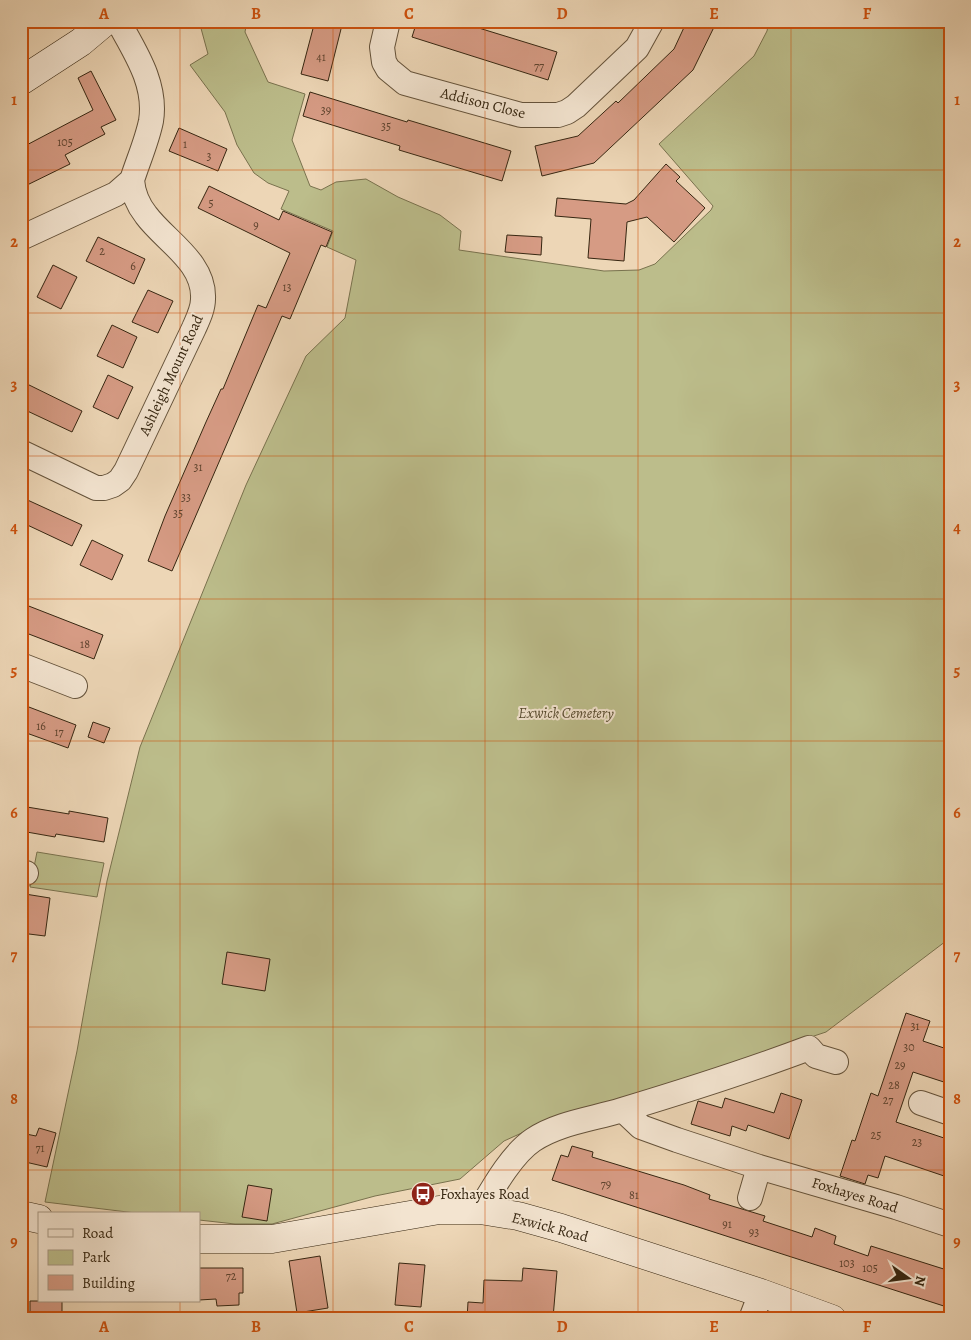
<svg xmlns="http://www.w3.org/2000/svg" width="971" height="1340" font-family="Alegreya,serif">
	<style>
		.green { fill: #bcbd8b; stroke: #79724e }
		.building { fill: #d69b84; stroke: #362611 }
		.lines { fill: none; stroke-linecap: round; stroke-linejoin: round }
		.street-casing { stroke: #64523a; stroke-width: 26 }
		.secondary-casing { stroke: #362611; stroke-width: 29 }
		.street { stroke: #f3e4d0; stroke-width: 24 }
		.secondary { stroke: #f3e4d0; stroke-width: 28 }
		.grid { fill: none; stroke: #cd510d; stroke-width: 1; stroke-opacity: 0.55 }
		.labels { text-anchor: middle; stroke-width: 4; stroke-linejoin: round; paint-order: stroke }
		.number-label { font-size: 12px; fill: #5e432e }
		.street-label { font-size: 15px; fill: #362611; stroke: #f3e4d0 }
		.park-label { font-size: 15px; font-style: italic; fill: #584c30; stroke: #f3e4d0 }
		.poi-label { font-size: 15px; fill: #362611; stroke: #f3e4d0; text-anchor: start }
		.neatline { fill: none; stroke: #cd510d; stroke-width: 2 }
		.grid-label { font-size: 16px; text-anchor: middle; font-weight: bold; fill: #cd510d }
	</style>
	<rect width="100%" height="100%" fill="#edd6b6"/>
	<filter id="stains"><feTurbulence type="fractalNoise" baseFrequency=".004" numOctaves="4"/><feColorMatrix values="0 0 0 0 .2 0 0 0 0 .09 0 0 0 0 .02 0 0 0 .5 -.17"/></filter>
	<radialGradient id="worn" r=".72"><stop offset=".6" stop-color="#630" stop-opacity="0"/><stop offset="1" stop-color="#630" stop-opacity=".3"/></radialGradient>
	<path class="green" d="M199,21H247L245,32L268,82L305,94L292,140L310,186L321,190L336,182L366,179L398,197L440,215L461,231L459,250L604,271L639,270L655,264L711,210L713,206L659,144L754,56L767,31L769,21H950V938L826,1032L627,1098L557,1117L504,1141L460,1179L375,1196L272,1224H235L199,1220V1214H144L45,1202L77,1051L107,881L140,747L246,485L306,356L345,318L356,260L327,247L333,231L281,209L289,191L268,183L254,173L237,145L225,112L190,65L208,54Z
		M37,852L104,863L97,897L30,887Z"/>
	<path class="building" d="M315,21H343L328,81L301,74Z
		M417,21H456L557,52L548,80L412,37Z
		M687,21H717L693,70L594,163L542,176L535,146L578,136L616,101L618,103L674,49Z
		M91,71L116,120L101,127L105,134L65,155L70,164L21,188V148L93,110L78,78Z
		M310,92L407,122L408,120L511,151L502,181L399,150L400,146L303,116Z
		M179,128L227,149L218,171L169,151Z
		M666,164L680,177L676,181L705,208L674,242L647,217L627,222L624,261L588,258L591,219L555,216L557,198L626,204L634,200Z
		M209,186L279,220L283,211L332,232L326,247L321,245L290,319L282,316L172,571L148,561L165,516L206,422L221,389H223L258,305L266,308L290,253L198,208Z
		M507,235L542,237L541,255L505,252Z
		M98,237L145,259L134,284L86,261Z
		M53,265L77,277L61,309L37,297Z
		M148,290L173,301L158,333L132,322Z
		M112,325L137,337L123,368L97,356Z
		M108,375L133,387L118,419L93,407Z
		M21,381L82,411L72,432L21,408Z
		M21,497L82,525L72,546L21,522Z
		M92,540L123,555L112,580L80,565Z
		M21,603L103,635L94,659L21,631Z
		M21,704L76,725L68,748L21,731Z
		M93,722L110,728L104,743L88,737Z
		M21,806L69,814V811L108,818L104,842L56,834L55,837L21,831Z
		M25,894L50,898L45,936L21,933Z
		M227,952L270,959L265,991L222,984Z
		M906,1013L930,1021L923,1041L950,1050V1084L913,1072L896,1122L950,1140V1178L885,1156L878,1178L868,1175L865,1184L840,1176L852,1140L855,1141L871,1093L878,1096Z
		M781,1093L802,1100L789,1139L748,1125L746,1131L732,1126L730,1136L691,1124L698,1101L722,1108L725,1098L774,1113Z
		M39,1128L56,1133L47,1167L21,1161V1133L36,1136Z
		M572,1146L593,1152L592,1157L684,1185L710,1195L709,1199L765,1216L763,1221L812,1237L815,1228L836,1236L834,1244L868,1256L871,1246L950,1271V1308L552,1180L561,1155L568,1157Z
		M248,1185L272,1189L267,1221L242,1217Z
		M320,1256L328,1308L297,1313L289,1261Z
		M399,1263L425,1265L421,1307L395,1305Z
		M199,1268H243V1293H239V1305L217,1306L216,1299L199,1300Z
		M523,1268L557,1271L553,1318L521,1315V1319H467L468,1302L483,1303L484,1280L522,1281Z
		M30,1301H62V1319H30Z"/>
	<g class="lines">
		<g class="street-casing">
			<path id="street" d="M388,21L382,47L384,62L388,69L405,83L521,115H558L567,112L576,106L637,48L652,21
				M21,238L116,194L132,180
				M21,452L96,488H104L113,485L120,480L126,471L194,328C198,319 203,309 203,299C205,262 165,241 146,215C138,205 133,192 132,180C138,161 147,141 151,121C157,84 135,52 118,21
				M21,665L75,686
				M21,872L26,873
				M921,1103L950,1113
				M623,1110L641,1127L677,1140L759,1167L896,1207L950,1225
				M750,1198L759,1167
				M480,1210C493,1188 512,1154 533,1140C558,1123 593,1119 622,1110C685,1091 748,1071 809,1048L816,1056L836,1062
				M751,1319L761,1293"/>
		</g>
		<g class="secondary-casing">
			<path id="secondary" d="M21,81L81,42L106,21
				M21,1215L39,1219
				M199,1239H272L439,1210H480L518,1216L561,1228L761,1293L832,1319"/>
		</g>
		<use href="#street" class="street"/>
		<use href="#secondary" class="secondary"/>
	</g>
	<path class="grid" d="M180,21V1214M333,21V1319M485,21V1319M638,21V1319M791,21V1319M21,170H950M21,313H950M21,456H950M21,599H950M21,741H950M21,884H950M21,1027H950M21,1170H950M180,1301V1319"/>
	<defs>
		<g id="bus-disc" transform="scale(1.25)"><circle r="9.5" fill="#8f2418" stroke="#f3e4d0"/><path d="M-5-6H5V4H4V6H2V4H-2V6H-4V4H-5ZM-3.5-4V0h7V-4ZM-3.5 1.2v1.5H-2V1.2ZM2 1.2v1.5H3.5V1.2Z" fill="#fff"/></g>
	</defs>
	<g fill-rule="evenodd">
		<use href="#bus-disc" x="423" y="1194"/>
	</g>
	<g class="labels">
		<g class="number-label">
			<text x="321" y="61">41</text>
			<text x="539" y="70">77</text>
			<text x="326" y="114">39</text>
			<text x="386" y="130">35</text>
			<text x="65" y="146">105</text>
			<text x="185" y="148">1</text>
			<text x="209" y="160">3</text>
			<text x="211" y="207">5</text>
			<text x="256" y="229">9</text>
			<text x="102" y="255">2</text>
			<text x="133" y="270">6</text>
			<text x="287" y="291">13</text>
			<text x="198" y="471">31</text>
			<text x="186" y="501">33</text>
			<text x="178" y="517">35</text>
			<text x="85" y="648">18</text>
			<text x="41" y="730">16</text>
			<text x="59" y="736">17</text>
			<text x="915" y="1030">31</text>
			<text x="909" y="1051">30</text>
			<text x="900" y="1069">29</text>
			<text x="894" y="1089">28</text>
			<text x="888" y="1104">27</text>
			<text x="876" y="1139">25</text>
			<text x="917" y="1146">23</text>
			<text x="40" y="1152">71</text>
			<text x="606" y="1188">79</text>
			<text x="634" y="1199">81</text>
			<text x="727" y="1228">91</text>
			<text x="754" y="1236">93</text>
			<text x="847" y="1267">103</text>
			<text x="870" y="1272">105</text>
			<text x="231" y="1280">72</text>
		</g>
		<g class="street-label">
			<text transform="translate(483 103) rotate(14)" y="5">Addison Close</text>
			<text transform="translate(171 375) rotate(-65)" y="5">Ashleigh Mount Road</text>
			<text transform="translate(855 1195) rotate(17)" y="5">Foxhayes Road</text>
			<text transform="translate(550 1227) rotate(15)" y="5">Exwick Road</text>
		</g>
		<g class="park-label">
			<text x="566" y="718">Exwick Cemetery</text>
		</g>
		<g class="poi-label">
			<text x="440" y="1199">Foxhayes Road</text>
		</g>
	</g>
	<rect width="971" height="1340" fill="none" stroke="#edd6b6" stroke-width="55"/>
	<rect x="38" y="1212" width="162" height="90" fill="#f3e4d0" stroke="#a79884"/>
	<rect x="48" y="1229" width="25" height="8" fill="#f3e4d0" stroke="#a79884"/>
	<text x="82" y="1238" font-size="15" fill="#362611">Road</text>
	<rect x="48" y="1250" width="25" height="15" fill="#bcbd8b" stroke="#a79884"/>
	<text x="82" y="1262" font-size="15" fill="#362611">Park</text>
	<rect x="48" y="1275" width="25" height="15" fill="#d69b84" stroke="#a79884"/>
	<text x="82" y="1288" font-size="15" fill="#362611">Building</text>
	<g transform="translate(908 1278) rotate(104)" stroke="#f3e4d0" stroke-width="4" paint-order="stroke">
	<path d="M0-4L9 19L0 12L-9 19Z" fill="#362611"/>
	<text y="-8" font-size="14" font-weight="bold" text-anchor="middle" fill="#362611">N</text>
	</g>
	<rect x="28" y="28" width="916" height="1284" class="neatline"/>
	<g class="grid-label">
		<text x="104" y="19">A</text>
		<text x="256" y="19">B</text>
		<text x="409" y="19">C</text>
		<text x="562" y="19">D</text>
		<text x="714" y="19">E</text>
		<text x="867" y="19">F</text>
		<text x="14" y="105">1</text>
		<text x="957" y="105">1</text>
		<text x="14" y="247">2</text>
		<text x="957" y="247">2</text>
		<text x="14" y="390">3</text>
		<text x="957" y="390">3</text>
		<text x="14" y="533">4</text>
		<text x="957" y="533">4</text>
		<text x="14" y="676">5</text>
		<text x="957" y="676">5</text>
		<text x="14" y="818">6</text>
		<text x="957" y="818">6</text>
		<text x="14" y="961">7</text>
		<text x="957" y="961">7</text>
		<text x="14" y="1104">8</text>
		<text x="957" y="1104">8</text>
		<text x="14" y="1247">9</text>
		<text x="957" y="1247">9</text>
		<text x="104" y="1332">A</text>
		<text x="256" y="1332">B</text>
		<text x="409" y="1332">C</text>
		<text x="562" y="1332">D</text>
		<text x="714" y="1332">E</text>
		<text x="867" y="1332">F</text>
	</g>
	<rect width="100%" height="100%" filter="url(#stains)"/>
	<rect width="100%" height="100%" fill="url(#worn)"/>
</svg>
